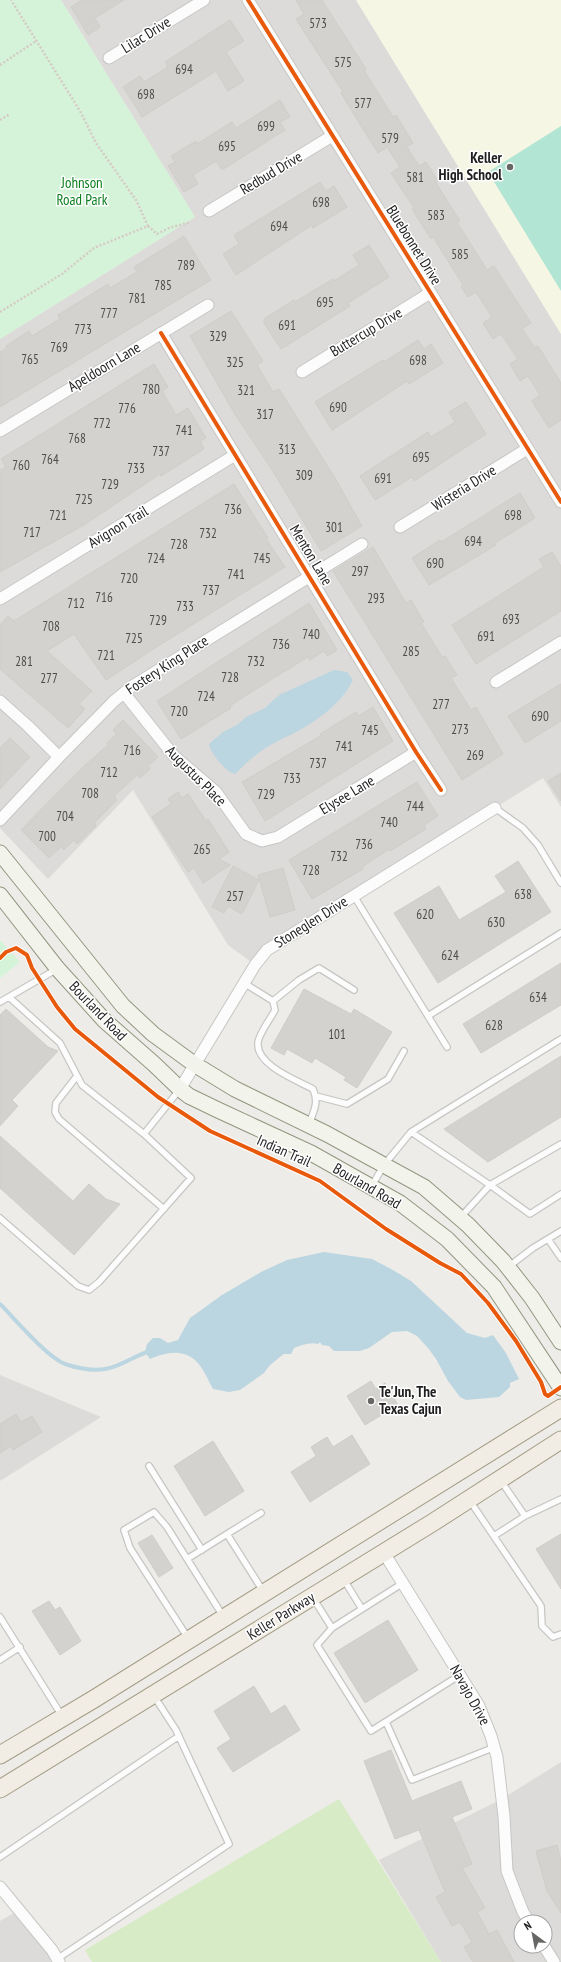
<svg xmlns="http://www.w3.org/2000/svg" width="561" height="1962" font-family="'PT Sans Narrow',sans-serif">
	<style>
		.residential { fill: #dcdbd9; fill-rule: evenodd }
		.education { fill: #f5f6e3 }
		.grass { fill: #d7ebc6 }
		.park { fill: #d5f3d8 }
		.pitch { fill: #b3e5d4 }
		.water { fill: #bbd6e0 }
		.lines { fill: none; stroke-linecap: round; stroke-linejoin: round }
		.stream { stroke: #bbd6e0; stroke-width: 4 }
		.building { fill: #d4d2ce; stroke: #d0cdc9 }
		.service-casing { stroke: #c6c6c4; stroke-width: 8 }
		.minor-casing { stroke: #c6c6c4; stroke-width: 13 }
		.secondary-casing { stroke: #939780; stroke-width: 17 }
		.primary-casing { stroke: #a49c84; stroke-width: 19 }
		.path { stroke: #d6cac7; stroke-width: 2.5; stroke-dasharray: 2 2; stroke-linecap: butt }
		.service { stroke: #fcfcfc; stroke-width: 5.5 }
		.minor { stroke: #fcfcfc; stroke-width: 11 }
		.secondary { stroke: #f2f4eb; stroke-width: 15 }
		.primary { stroke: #f1ede5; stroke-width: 17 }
		.cycleway-casing { stroke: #fff; stroke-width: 6 }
		.cycleway { stroke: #e8590c; stroke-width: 4 }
		.poi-dot { fill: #676765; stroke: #fff; stroke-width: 1.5 }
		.labels { text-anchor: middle; stroke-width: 3; stroke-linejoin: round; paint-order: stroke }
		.number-label { font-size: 13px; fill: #4c4c4b }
		.street-label { font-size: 15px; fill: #1f1f1f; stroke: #fff }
		.poi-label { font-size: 15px; font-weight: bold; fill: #1f1f1f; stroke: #fff; text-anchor: end }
		.park-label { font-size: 15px; fill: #0c7e1e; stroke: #fff }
	</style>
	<rect width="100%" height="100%" fill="#edece8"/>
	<path class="residential" d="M61,0H356L561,334V807L543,778L275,944L255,965L228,945L133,790L48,879L0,828V339L195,217Z
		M0,1375L101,1417L0,1481Z
		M561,1762V1962H441L379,1860L502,1799ZM521,1922H545V1946H521Z
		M19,1910L59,1962H0V1921Z"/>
	<path class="education" d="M356,0H561V334Z"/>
	<path class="grass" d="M339,1799L441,1962H92L85,1950Z"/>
	<path class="park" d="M0,0H61L195,217L0,339Z
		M0,940L20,962L0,978Z"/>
	<path class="pitch" d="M561,126V291L488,172Z"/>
	<path class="water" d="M334,670L347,672L353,680C338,710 306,728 276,742C260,750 247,762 235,774C227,773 210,753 209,744L223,732L237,725L246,717L265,708L279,695Z
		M324,1252L372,1259L393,1270L411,1281L467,1333L485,1338L493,1335L506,1353L519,1379L510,1383V1387L499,1397L466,1400L460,1397L448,1381L436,1359L428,1348L417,1336L407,1331L392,1332L369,1348L360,1351H334L329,1346L322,1345L320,1342L318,1344C310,1342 302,1345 294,1348L291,1354H284L281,1356L269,1366L264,1373L240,1390L229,1392L213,1389C208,1380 203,1367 195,1360C182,1348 163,1353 150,1359L145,1352L147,1344L153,1338H160L168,1343L178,1340L190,1318L222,1295L261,1272L287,1260Z"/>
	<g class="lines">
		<path class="stream" d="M0,1304C15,1319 47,1357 65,1364C77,1368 93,1371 105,1369C121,1367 135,1355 150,1351"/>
	</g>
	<path class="building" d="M82,0H124L95,18L100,27L88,35L71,7Z
		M296,0H322L366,69L364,70L393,117L396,115L413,143L407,147L419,166L426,162L438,181L436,183L460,221L457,222L487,270L494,266L531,323L522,329L535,348L538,346L561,383V420L549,428L532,401L540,395L528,376L520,381L510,364L518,359L501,334L493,339L483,323L492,317L476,292L468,297L461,287L463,285L433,237L431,239L412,209L414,208L391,173L400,167L387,147L378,153L366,134L341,93L343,92L296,19L304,14Z
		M230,20L244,41L226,52L244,81L228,91L216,71L142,117L123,87L140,76L144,82L168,67L165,62Z
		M280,100L290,117L280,122L285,130L222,170L216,161L193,175L198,184L184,192L168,166L175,162L171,156L196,141L197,144L232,122L236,128Z
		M320,182L326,191L334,186L347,207L313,228L312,225L236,275L223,254L239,244L234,235Z
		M184,236L211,280L0,407V352L7,348L6,346L29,331L32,336L60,319L58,315L108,284L110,288L137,272L134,267Z
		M369,245L389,277L348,303L350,306L281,349L264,323V319L294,300L295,302L333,279L334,281L359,265L353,255Z
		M231,311L263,361L257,365L273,392L279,389L335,478L362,526L321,551L274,473L236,416L190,336Z
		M418,340L424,349L431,344L443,363L409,384L407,381L332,430L315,402L383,360L384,362Z
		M154,364L168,387L162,391L176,415L188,408L206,438L200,441L204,449L161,476L160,474L84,525L0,572V470L6,467L1,459Z
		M466,402L486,434L414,481L412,477L375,500L360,476L428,432L431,437L455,422L449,412Z
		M234,484L268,538L266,539L285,567L158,646L106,680L74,634L47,651L92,691L79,704L85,709L68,728L0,669V625L8,616L14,621Z
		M520,493L535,518L495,543L496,545L429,585L412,558L440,540L441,542Z
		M373,547L406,603L411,600L424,622L421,623L442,657L445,656L457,675L451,678L471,710L476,707L503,754L462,780L333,571Z
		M552,552L561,566V611L476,664L452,625L544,567L539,559Z
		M309,603L337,650L327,656L324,651L310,660L308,657L248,694L230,706L231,708L181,739L157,701Z
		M561,684V721L525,743L508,716Z
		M373,707L393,741L265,821L242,782L322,735L320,734L356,712L358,716Z
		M123,720L158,757L148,766L150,769L140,778L137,775L114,796L117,800L94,823L96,826L77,844L74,840L64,850L61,847L49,858L21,830L83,767L108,745L107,743L117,734L113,730Z
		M10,738L30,757L0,789V748Z
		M561,773V801L548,781Z
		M417,782L438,816L424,825L426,829L390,851L389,849L362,867L363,869L312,899L289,860Z
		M178,792L182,798L188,794L206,821L208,819L229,852L219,859L230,865L203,883L194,868L188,872L152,817L171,804L168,799Z
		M518,861L551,912L438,983L394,913L439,886L459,920L506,892L495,876Z
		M233,866L259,880L242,914L228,906L224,913L212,907Z
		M283,868L295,910L270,917L258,875Z
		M561,963V1005L481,1053L463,1024Z
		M304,989L351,1014L354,1009L392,1032L357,1088L344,1080L346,1077L315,1058L312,1063L287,1049L284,1055L271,1048Z
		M6,1009L48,1047L58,1051L12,1100L18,1106L0,1126V1015Z
		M561,1056V1117L488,1162L444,1129Z
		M0,1136L73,1201L89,1184L106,1199L120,1204L74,1255L0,1188Z
		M371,1381L376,1389L385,1383L398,1405L365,1425L347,1396Z
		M16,1414L21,1422L32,1416L42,1432L13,1450L11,1446L0,1453V1424Z
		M352,1435L370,1464L310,1502L291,1472L316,1456L311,1447L327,1437L333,1447Z
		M213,1441L244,1491L205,1516L174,1466Z
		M561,1534V1589L536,1549Z
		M152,1535L173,1568L159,1577L138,1543Z
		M49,1601L55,1610L60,1607L81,1641L60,1655L32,1611Z
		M388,1620L418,1670L365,1703L334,1653Z
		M254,1686L271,1714L285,1705L300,1730L233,1772L217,1748L231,1739L214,1711Z
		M391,1750L412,1801L461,1781L472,1809L452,1817L472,1864L462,1868L485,1908L477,1912L489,1934L497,1930L514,1962H473L464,1947L472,1942L460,1922L452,1926L436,1897L445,1892L419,1830L395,1839L364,1761Z
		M557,1845L561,1861V1913L547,1891L536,1851Z"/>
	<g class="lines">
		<g class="service-casing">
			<path id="service" d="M495,808L523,828L538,845L561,883
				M354,896L447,1047
				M244,983L273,1001L275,1010C271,1018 258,1035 258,1043C256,1065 296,1080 313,1089C319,1102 314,1111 309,1124
				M9,997L60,1043L82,1085L144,1134
				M273,1001L299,980L319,968L354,990
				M0,1002L57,969
				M428,1016L561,933
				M77,1076L56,1103L55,1112L59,1119L164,1209
				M316,1096L347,1104L388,1079L404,1051
				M411,1132L561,1039
				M371,1187L384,1165L411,1132L490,1185L530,1214L561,1194
				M0,1218L78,1286L89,1290L99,1282L191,1178L144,1134L180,1089
				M460,1218L490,1185L561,1144
				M548,1239L561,1258
				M508,1267L533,1248L561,1231
				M149,1466L202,1550
				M470,1501L541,1606L542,1626L553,1637L561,1634
				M525,1516L561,1499
				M227,1534L261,1513
				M494,1536L525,1516L501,1481
				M187,1559L227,1534L263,1591
				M344,1580L362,1609
				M313,1598L332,1628L317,1645L371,1731L460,1675
				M0,1617L62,1716
				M332,1628L403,1583
				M188,1638L130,1548L124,1530L154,1512L167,1527L223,1616
				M0,1660L20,1647
				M386,1722L412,1780L495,1747
				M0,1857L179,1736
				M57,1959L229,1844L176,1730L154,1696"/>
		</g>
		<g class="minor-casing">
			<path id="minor" d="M248,0L561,502
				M109,58L204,0
				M209,211L332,136
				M161,333L416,752L441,790
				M302,372L430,293
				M0,431L208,305
				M400,527L527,449
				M0,599L235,455
				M496,682L561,642
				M124,693L174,756L216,792L246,834L262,841L278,837L416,752
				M0,701L28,726L59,757
				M0,820L59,757L114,701L131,687L362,544
				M180,1089L255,965L267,950L495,808
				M384,1553L479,1706L491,1736L497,1757L504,1816L507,1871L523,1912L529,1922
				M0,1887L52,1950L59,1962
				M544,1946L554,1962"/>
		</g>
		<g class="secondary-casing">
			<path id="secondary" d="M0,853L123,1006L153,1034L194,1064L235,1089L327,1134L424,1187L468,1225L503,1261L532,1298L561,1342
				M0,895L57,968L104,1020L154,1064L180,1089L189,1096L218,1110L311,1153L400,1203L447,1239L494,1287L561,1388"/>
		</g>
		<g class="primary-casing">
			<path id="primary" d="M0,1755L94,1699L561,1408
				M0,1789L432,1523L561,1440"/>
		</g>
		<path class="path" d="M0,65L36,41
			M0,120L10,114
			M148,226L157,234L169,228L191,222
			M0,312L62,274L94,248L148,226L136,200L96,143L80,111L11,0"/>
		<use href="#service" class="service"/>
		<use href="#minor" class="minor"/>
		<use href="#secondary" class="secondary"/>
		<use href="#primary" class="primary"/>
		<g class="cycleway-casing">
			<path id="cycleway" d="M248,0L561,502
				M161,333L416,752L441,790
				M0,958L6,952L16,948L27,955L32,968L57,1007L75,1029L158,1097L210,1131L320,1181L386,1229L440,1263L461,1274L488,1303L516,1341L541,1382L545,1394L548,1396L561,1387"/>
		</g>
		<use href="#cycleway" class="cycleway"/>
	</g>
	<g class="poi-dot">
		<circle cx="510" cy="167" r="4"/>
		<circle cx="371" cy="1401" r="4"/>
	</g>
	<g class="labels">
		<g class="number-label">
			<text x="318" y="28">573</text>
			<text x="343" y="67">575</text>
			<text x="184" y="74">694</text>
			<text x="146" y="99">698</text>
			<text x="363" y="108">577</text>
			<text x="266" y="131">699</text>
			<text x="390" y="143">579</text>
			<text x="227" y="151">695</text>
			<text x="415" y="182">581</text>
			<text x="321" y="207">698</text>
			<text x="436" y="220">583</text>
			<text x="279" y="231">694</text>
			<text x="460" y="259">585</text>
			<text x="186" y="270">789</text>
			<text x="163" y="290">785</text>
			<text x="137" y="303">781</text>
			<text x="325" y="307">695</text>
			<text x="109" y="318">777</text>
			<text x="287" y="330">691</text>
			<text x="83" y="334">773</text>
			<text x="218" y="341">329</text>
			<text x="59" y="352">769</text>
			<text x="30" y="364">765</text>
			<text x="418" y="365">698</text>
			<text x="235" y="367">325</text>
			<text x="151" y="394">780</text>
			<text x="246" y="395">321</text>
			<text x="338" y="412">690</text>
			<text x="127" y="413">776</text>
			<text x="265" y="419">317</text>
			<text x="102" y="428">772</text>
			<text x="184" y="435">741</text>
			<text x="77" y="443">768</text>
			<text x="287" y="454">313</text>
			<text x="161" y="456">737</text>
			<text x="421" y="462">695</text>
			<text x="50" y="464">764</text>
			<text x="21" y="470">760</text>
			<text x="136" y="473">733</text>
			<text x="304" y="480">309</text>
			<text x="383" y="483">691</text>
			<text x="110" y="489">729</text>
			<text x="84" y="504">725</text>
			<text x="233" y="514">736</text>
			<text x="58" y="520">721</text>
			<text x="513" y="520">698</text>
			<text x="334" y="532">301</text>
			<text x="32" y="537">717</text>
			<text x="208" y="538">732</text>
			<text x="473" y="546">694</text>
			<text x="179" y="549">728</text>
			<text x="156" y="563">724</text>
			<text x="262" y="563">745</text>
			<text x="435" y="568">690</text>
			<text x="360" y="576">297</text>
			<text x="236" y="579">741</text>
			<text x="129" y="583">720</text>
			<text x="211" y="595">737</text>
			<text x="104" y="602">716</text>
			<text x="376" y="603">293</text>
			<text x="76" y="608">712</text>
			<text x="185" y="611">733</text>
			<text x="511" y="624">693</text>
			<text x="158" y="625">729</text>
			<text x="51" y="631">708</text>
			<text x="311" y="639">740</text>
			<text x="486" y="641">691</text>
			<text x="134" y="643">725</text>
			<text x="281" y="649">736</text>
			<text x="411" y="656">285</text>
			<text x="106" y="660">721</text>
			<text x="24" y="666">281</text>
			<text x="256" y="666">732</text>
			<text x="230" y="682">728</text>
			<text x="49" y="683">277</text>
			<text x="206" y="701">724</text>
			<text x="441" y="709">277</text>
			<text x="179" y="716">720</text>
			<text x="540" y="721">690</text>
			<text x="460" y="734">273</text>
			<text x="370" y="735">745</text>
			<text x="344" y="751">741</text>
			<text x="132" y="755">716</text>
			<text x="475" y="760">269</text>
			<text x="318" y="768">737</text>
			<text x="109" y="777">712</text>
			<text x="292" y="783">733</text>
			<text x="90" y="798">708</text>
			<text x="266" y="799">729</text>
			<text x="415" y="811">744</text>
			<text x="65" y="821">704</text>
			<text x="389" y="827">740</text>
			<text x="47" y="841">700</text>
			<text x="364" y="849">736</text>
			<text x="202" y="854">265</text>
			<text x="339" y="861">732</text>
			<text x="311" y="875">728</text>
			<text x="523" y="899">638</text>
			<text x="235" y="901">257</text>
			<text x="425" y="919">620</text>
			<text x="496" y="927">630</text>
			<text x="450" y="960">624</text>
			<text x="538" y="1002">634</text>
			<text x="494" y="1030">628</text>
			<text x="337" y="1039">101</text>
		</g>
		<g class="street-label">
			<text transform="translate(146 35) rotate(-32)" y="5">Lilac Drive</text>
			<text transform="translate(271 173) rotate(-31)" y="5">Redbud Drive</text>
			<text transform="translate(414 245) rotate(58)" y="5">Bluebonnet Drive</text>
			<text transform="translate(366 332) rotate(-31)" y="5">Buttercup Drive</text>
			<text transform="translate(104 367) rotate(-31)" y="5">Apeldoorn Lane</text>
			<text transform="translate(464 488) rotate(-32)" y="5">Wisteria Drive</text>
			<text transform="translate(118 527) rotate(-31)" y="5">Avignon Trail</text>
			<text transform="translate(311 555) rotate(59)" y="5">Menton Lane</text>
			<text transform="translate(167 665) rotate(-33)" y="5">Fostery King Place</text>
			<text transform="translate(196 776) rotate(45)" y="5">Augustus Place</text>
			<text transform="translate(347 795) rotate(-31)" y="5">Elysee Lane</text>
			<text transform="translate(311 922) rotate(-32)" y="5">Stoneglen Drive</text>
			<text transform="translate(98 1011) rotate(46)" y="5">Bourland Road</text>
			<text transform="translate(284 1151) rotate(24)" y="5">Indian Trail</text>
			<text transform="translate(367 1186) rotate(30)" y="5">Bourland Road</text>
			<text transform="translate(281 1616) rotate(-32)" y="5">Keller Parkway</text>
			<text transform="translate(470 1695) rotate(61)" y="5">Navajo Drive</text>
		</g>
		<g class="poi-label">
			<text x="502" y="163">Keller<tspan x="502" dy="17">High School</tspan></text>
			<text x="379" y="1397" text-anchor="start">Te'Jun, The<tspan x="379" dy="17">Texas Cajun</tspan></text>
		</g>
		<g class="park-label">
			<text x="82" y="188">Johnson<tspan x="82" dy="17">Road Park</tspan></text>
		</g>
	</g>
	<g transform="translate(533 1934) rotate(328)"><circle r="19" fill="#ffffff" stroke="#a5a5a5"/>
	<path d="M0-3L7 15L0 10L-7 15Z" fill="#676765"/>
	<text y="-6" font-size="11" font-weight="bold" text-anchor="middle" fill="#1f1f1f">N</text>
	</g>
</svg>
